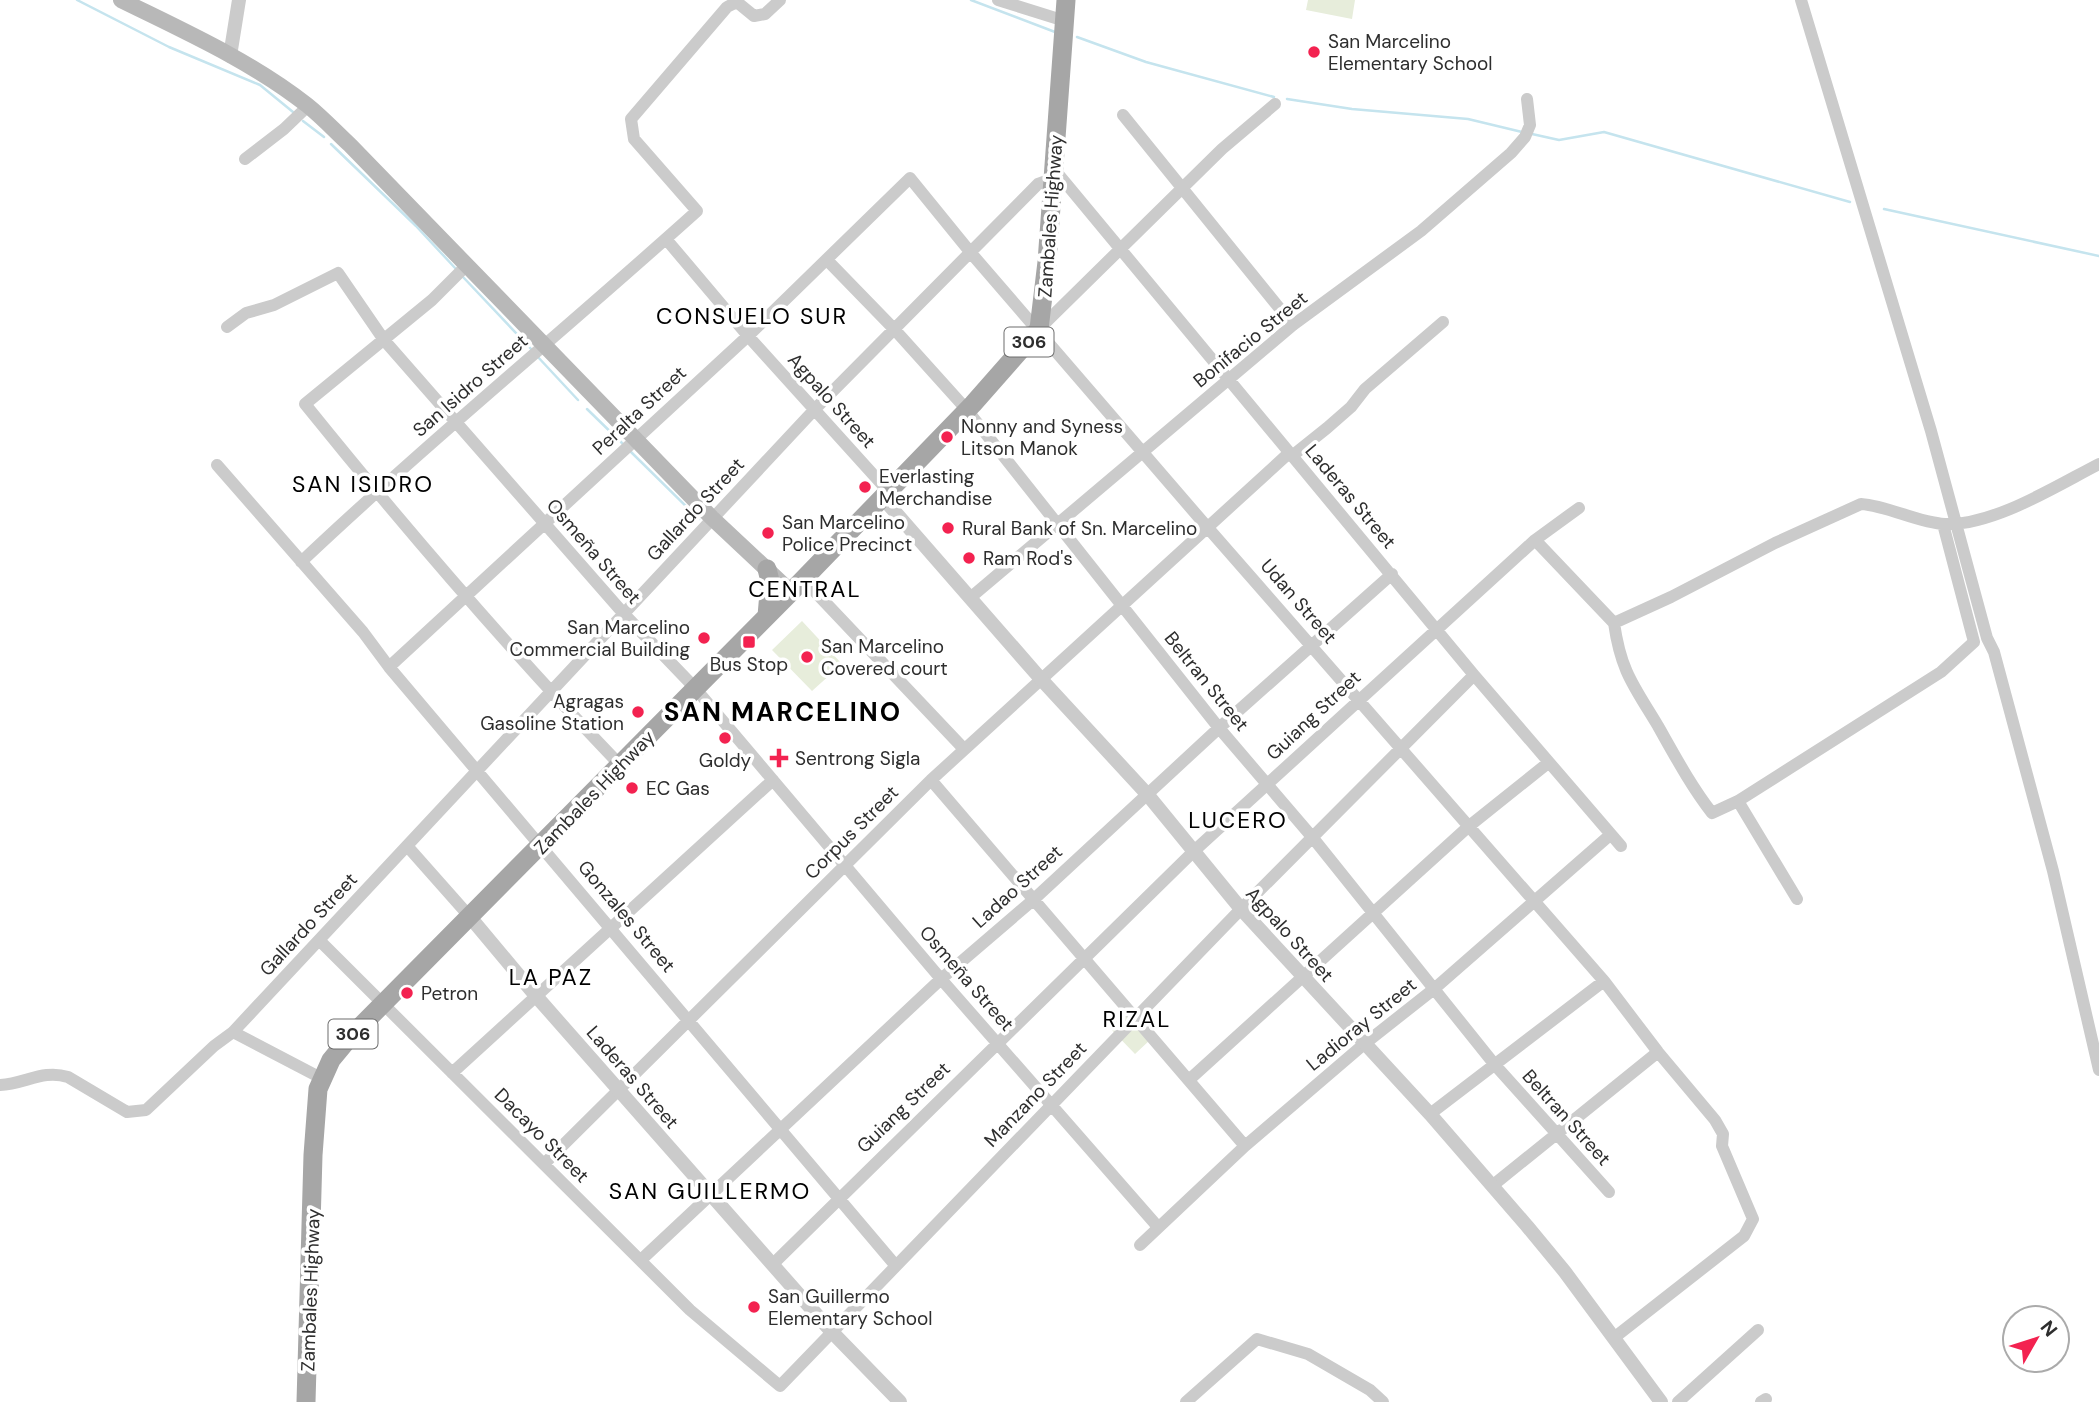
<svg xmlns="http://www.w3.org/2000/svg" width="2099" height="1402" font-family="'DM Sans',sans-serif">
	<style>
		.green { fill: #e7eddb }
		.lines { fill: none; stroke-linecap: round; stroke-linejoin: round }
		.stream { stroke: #c5e4ee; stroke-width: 2.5 }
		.minor { stroke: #cbcbcb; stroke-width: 12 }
		.tertiary { stroke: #cbcbcb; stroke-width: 14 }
		.secondary { stroke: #b8b8b8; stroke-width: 16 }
		.primary { stroke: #a6a6a6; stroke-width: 19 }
		.poi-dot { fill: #f32250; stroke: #fff; stroke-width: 2.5 }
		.labels { text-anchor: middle; stroke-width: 7; stroke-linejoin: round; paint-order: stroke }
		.shield { fill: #fff; stroke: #6d6d6d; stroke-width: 2 }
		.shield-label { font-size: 18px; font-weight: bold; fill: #2e2e2e }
		.poi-label { font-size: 19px; fill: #2e2e2e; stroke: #fff; text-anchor: start }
		.street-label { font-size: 19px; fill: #2e2e2e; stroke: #fff }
		.quarter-label { font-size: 23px; letter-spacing: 2px; fill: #000; stroke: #fff }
		.district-label { font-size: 26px; font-weight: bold; letter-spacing: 2px; fill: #000; stroke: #fff }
	</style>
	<rect width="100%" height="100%" fill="#fff"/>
	<path class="green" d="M1308,0H1355L1352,19L1306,10Z
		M802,621L842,664L812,691L772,650Z
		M1122,1011L1150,1040L1135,1054L1107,1025Z"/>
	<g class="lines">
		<path class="stream" d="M77,0L169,47L260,85L293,112
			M971,0L1055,32
			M1077,37L1146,62L1274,97
			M1287,99L1352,109L1468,119L1522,132
			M303,121L324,137
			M1532,134L1559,140L1604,132L1850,202
			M331,144L416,226L456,269
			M1884,209L2099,256
			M463,277L533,351
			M537,356L578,400
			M587,409L624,445
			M630,451L699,519"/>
		<path class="minor" d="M998,0L1065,21
			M1801,0L1931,431L1987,638L1994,652L2053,871L2099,1070
			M1123,115L1293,325
			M245,159L284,129L308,106
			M1054,169L1474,675L1621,846
			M666,239L748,336L888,491
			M827,260L895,330L967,410L1219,728L1313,838L1495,1065L1609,1192
			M467,265L432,300L305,404C405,528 510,650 620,765
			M227,327L246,313L274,305L338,273L384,340L624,614L695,688L941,979L1158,1227
			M1040,328L1222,149L1275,104
			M1292,456L1327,428L1351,407L1365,389L1443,322
			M217,465L363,632L389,667L896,1266
			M1535,540L1579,508
			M301,562C429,441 566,329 697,211L634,139L631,119L727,7L737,2L754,16L765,14L780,0
			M803,579L964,749
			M970,598L1293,325L1421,231L1511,153L1525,137L1530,125L1527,99
			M1614,623C1621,672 1634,686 1658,726C1675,756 1691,786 1712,813L1738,801L1941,672L1974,642L1943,524
			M389,667L748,336L910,178L971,253L1208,528L1604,981L1658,1052L1715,1120L1723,1134L1722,1146L1753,1219L1744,1236L1615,1337
			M931,780L1245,1146
			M1738,801L1797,899
			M408,847L470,917
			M320,941L690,1310L780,1386L1241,909L1474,675
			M233,1032L321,1078
			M452,1073L773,780
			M1190,1079L1468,827L1548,763
			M0,1085C25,1084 43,1069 68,1077L127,1112L146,1110L214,1046L233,1032L815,409L1038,184L1052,179
			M1430,1114L1604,981
			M544,1164L931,780L1289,453
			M1492,1186L1658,1052
			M1140,1245L1245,1146L1363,1045L1434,989L1610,835
			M642,1259L941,979L1032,901L1219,728L1392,574
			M773,1264L1194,851L1535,540L1614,623L1671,597L1775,543L1861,504C1889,506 1918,523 1945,524C1993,526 2056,486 2099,464
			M1186,1402L1257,1339L1308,1354L1370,1390L1383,1402
			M1678,1402L1758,1330
			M1761,1402L1766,1399"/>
		<path class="tertiary" d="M230,56L239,0
			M882,497L1040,678L1147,794L1241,909L1430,1114L1527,1226L1565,1272L1661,1402
			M470,917L536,996L831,1331L900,1402"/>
		<path class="secondary" d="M121,0C184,31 251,61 307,105C322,117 336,132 350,145L712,518L791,592"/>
		<path class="primary" d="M767,569L770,581L767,616
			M306,1402L313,1155L318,1089L331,1060L350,1037L791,592L973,404L1039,329L1047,262L1066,0"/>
	</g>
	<g class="poi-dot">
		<circle cx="1314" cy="52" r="7"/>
		<circle cx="947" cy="437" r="7"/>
		<circle cx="865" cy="487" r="7"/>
		<circle cx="948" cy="528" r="7"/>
		<circle cx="768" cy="533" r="7"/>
		<circle cx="969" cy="558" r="7"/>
		<circle cx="704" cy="638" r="7"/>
		<rect x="742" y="635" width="14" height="14" rx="3.5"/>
		<circle cx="807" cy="657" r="7"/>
		<circle cx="638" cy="712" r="7"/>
		<circle cx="725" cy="738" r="7"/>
		<path d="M775.5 747.5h7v7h7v7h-7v7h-7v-7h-7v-7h7z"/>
		<circle cx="632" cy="788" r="7"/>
		<circle cx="407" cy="993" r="7"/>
		<circle cx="754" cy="1307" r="7"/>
	</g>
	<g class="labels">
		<g class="shield">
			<rect x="1004.5" y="327.5" width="49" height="29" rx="5"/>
			<rect x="328.5" y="1019.5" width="49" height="29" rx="5"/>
		</g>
		<g class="shield-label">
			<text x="1029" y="348">306</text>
			<text x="353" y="1040">306</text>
		</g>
		<g class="poi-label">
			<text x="1328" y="48">San Marcelino<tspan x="1328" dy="22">Elementary School</tspan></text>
			<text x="961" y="433">Nonny and Syness<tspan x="961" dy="22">Litson Manok</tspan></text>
			<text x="879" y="483">Everlasting<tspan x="879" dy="22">Merchandise</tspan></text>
			<text x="782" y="529">San Marcelino<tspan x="782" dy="22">Police Precinct</tspan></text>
			<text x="962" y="535">Rural Bank of Sn. Marcelino</text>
			<text x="983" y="565">Ram Rod's</text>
			<text x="690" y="634" text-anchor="end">San Marcelino<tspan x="690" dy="22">Commercial Building</tspan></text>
			<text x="821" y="653">San Marcelino<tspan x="821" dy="22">Covered court</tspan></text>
			<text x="749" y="671" text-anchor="middle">Bus Stop</text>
			<text x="624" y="708" text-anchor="end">Agragas<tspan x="624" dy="22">Gasoline Station</tspan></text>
			<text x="795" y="765">Sentrong Sigla</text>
			<text x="725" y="767" text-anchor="middle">Goldy</text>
			<text x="646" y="795">EC Gas</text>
			<text x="421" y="1000">Petron</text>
			<text x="768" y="1303">San Guillermo<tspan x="768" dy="22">Elementary School</tspan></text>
		</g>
		<g class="street-label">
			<text transform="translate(1050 216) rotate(-86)" y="7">Zambales Highway</text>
			<text transform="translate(1250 339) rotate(-39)" y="7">Bonifacio Street</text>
			<text transform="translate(470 385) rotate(-41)" y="7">San Isidro Street</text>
			<text transform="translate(832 400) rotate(48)" y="7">Agpalo Street</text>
			<text transform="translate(639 410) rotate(-43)" y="7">Peralta Street</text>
			<text transform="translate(1351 496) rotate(50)" y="7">Laderas Street</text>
			<text transform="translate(695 509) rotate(-47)" y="7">Gallardo Street</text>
			<text transform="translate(594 551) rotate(49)" y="7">Osmeña Street</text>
			<text transform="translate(1299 601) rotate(49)" y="7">Udan Street</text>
			<text transform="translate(1207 681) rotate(51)" y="7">Beltran Street</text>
			<text transform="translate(1313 715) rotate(-43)" y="7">Guiang Street</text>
			<text transform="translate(594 792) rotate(-46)" y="7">Zambales Highway</text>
			<text transform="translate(851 832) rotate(-45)" y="7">Corpus Street</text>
			<text transform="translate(1017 886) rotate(-42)" y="7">Ladao Street</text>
			<text transform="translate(627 916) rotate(50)" y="7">Gonzales Street</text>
			<text transform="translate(308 924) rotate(-47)" y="7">Gallardo Street</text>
			<text transform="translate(1290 934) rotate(48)" y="7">Agpalo Street</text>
			<text transform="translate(967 978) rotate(49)" y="7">Osmeña Street</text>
			<text transform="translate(1361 1024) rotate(-39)" y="7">Ladioray Street</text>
			<text transform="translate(633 1077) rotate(49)" y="7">Laderas Street</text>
			<text transform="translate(1035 1094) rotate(-46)" y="7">Manzano Street</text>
			<text transform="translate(903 1107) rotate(-44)" y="7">Guiang Street</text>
			<text transform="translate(1567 1117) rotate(48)" y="7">Beltran Street</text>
			<text transform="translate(542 1135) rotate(45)" y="7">Dacayo Street</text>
			<text transform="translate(310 1290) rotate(-88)" y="7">Zambales Highway</text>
		</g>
		<g class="quarter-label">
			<text x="752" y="324">CONSUELO SUR</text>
			<text x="363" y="492">SAN ISIDRO</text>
			<text x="805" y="597">CENTRAL</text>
			<text x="1238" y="828">LUCERO</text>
			<text x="551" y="985">LA PAZ</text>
			<text x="1137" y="1027">RIZAL</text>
			<text x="710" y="1199">SAN GUILLERMO</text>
		</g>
		<g class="district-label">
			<text x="783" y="721">SAN MARCELINO</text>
		</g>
	</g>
	<g transform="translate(2036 1339) rotate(51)"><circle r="33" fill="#ffffff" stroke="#ababab" stroke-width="2"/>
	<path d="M0-5L12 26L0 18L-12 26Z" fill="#f32250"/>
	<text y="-10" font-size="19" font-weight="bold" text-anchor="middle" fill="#2e2e2e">N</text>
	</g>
</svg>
